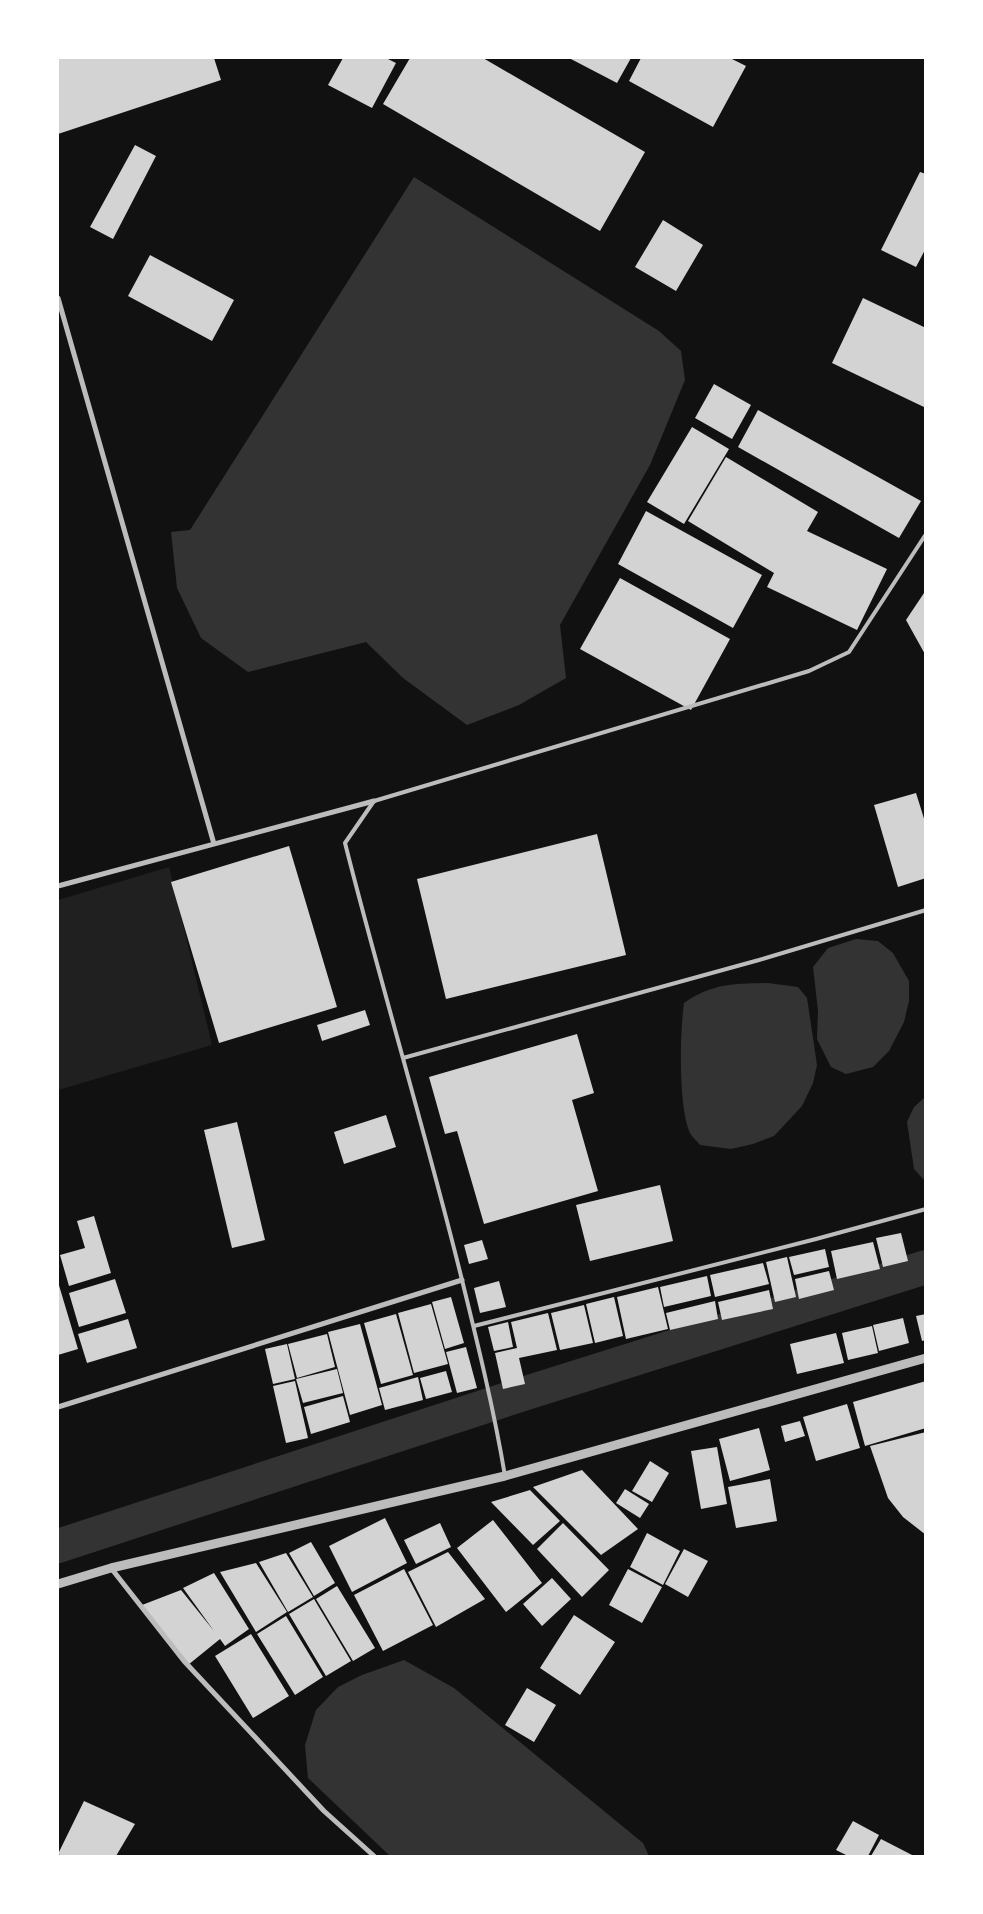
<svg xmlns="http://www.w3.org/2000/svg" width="983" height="1914" font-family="Georgia,serif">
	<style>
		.green { fill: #202020 }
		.water { fill: #333 }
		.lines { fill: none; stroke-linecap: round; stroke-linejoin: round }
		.canal { stroke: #333; stroke-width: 34 }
		.building { fill: #d3d3d3 }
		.service { stroke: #bcbcbc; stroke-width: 4 }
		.minor { stroke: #bcbcbc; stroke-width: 5 }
		.tertiary { stroke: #bcbcbc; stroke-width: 9 }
	</style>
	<rect width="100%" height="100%" fill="#111"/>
	<path class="green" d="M169,867L212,1045L58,1090V900Z"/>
	<path class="water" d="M414,177L659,331L681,351L685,380L650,465L560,625L566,678L519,705L467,725L403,678L366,642L248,672L201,638L177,588L171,532L190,530Z
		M856,939L878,941L893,953L909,981V1001L904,1022L889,1051L873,1067L846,1074L831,1067L817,1039L818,1011L813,967L828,948Z
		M768,983L798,987L807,998L817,1065L813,1083L802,1106L774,1136L753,1144L731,1149L700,1145C697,1141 692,1137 690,1133C678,1106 680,1032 684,1003C713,983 735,984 768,983Z
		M925,1097V1181L914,1169L907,1122L914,1107Z
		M404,1660L454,1688L643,1843L649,1856H390L308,1778L305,1745L316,1710L338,1687L362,1675Z"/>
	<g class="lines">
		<path class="canal" d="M58,1546L523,1394L926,1267"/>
	</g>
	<path class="building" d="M63,58H214L221,80L58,134V59Z
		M343,58H386L396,63L372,108L328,85Z
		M410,58H483L645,152L600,231L383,104Z
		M569,58H631L617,83Z
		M641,58H730L746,66L713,127L629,81Z
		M135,145L156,156L113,239L90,227Z
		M920,172L926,174V248L916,267L881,250Z
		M663,220L703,245L676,291L635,267Z
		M150,255L234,300L212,341L128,296Z
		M863,298L926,328V408L832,363Z
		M714,384L751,405L732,439L695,418Z
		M758,410L921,501L899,538L738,447Z
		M692,427L729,449L684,524L647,502Z
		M726,457L818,512L807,531L887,569L857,630L767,587L774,573L688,521Z
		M646,511L762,575L733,628L618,564Z
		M620,578L730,639L691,710L580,649Z
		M926,590V656L906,620Z
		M916,793L926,825V878L898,887L874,805Z
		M597,834L626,955L446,999L417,879Z
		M289,846L337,1007L219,1043L171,882Z
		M365,1010L370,1025L322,1041L317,1025Z
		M577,1034L594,1093L572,1100L598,1191L484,1224L457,1131L445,1134L429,1077Z
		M386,1115L396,1147L344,1164L334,1132Z
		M237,1122L265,1240L232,1248L204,1130Z
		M660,1185L673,1241L590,1261L576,1205Z
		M94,1216L111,1273L69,1286L60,1255L85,1248L77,1221Z
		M901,1233L908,1261L883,1267L876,1238Z
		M482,1240L488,1259L469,1264L464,1245Z
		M873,1242L880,1269L837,1279L831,1251Z
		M825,1249L829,1267L794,1275L789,1257Z
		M787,1257L796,1297L775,1302L766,1262Z
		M763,1263L769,1284L715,1297L710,1275Z
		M829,1271L834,1290L799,1299L795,1279Z
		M707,1276L711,1296L664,1307L660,1287Z
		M115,1279L126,1313L79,1327L69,1293Z
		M499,1281L506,1307L480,1313L474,1288Z
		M58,1282L78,1349L58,1355Z
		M658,1287L668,1329L626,1339L617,1297Z
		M769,1290L773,1309L722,1320L718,1302Z
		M451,1297L464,1343L445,1349L432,1302Z
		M614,1297L623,1336L595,1343L586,1304Z
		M715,1301L718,1319L670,1330L666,1313Z
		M431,1304L448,1364L414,1373L398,1313Z
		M584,1305L593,1343L560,1350L551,1313Z
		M548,1313L557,1350L519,1358L525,1384L503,1389L495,1353L517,1348L511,1322Z
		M396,1314L413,1375L381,1384L364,1323Z
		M926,1314V1340L922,1341L916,1316Z
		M903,1318L909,1343L879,1351L873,1325Z
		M128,1319L137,1348L87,1363L78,1334Z
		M508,1322L513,1347L494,1351L488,1327Z
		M360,1324L382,1405L350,1415L328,1332Z
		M872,1326L878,1353L848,1360L842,1333Z
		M836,1333L844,1363L797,1374L790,1344Z
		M327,1334L335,1367L297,1378L288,1344Z
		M287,1344L295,1379L273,1384L265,1349Z
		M466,1347L477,1388L457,1393L446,1352Z
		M337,1369L343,1393L303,1403L296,1379Z
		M446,1371L452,1392L426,1399L420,1378Z
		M418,1377L423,1400L385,1410L379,1388Z
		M295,1381L308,1438L286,1443L273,1386Z
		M926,1381V1428L865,1446L853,1402Z
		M343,1396L350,1422L311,1434L304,1407Z
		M847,1404L860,1448L816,1461L803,1417Z
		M800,1421L805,1436L785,1442L781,1426Z
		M759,1428L770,1470L730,1481L719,1439Z
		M926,1432V1535L903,1517L888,1498L870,1446Z
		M717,1447L727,1504L701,1509L691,1451Z
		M650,1461L669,1473L652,1502L632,1491Z
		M582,1470L638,1529L601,1555L533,1487Z
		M770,1479L777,1521L736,1528L728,1487Z
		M625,1489L649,1504L640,1518L616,1503Z
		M530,1490L560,1521L533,1545L491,1502Z
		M385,1518L407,1563L352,1592L329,1546Z
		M493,1520L542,1583L506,1612L457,1548Z
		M440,1523L451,1547L416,1564L404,1540Z
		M563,1523L609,1570L582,1597L537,1549Z
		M647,1533L680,1551L663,1585L630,1567Z
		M311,1542L335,1583L314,1596L289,1553Z
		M684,1549L708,1561L688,1597L665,1584Z
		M448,1552L485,1599L436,1627L408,1572Z
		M286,1553L313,1597L288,1612L259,1562Z
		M256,1563L287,1612L256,1632L220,1572Z
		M404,1569L433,1625L383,1651L354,1595Z
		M628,1569L662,1587L642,1623L609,1605Z
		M214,1573L249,1629L225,1646L220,1639L188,1665L142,1605L181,1590L214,1631L183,1588Z
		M552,1578L571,1599L542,1626L523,1604Z
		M337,1586L375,1648L353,1661L316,1599Z
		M314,1599L351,1661L326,1676L289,1614Z
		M574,1615L615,1642L580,1695L540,1668Z
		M286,1616L323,1677L295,1695L257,1634Z
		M251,1634L289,1696L253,1718L215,1656Z
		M527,1688L556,1705L534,1742L505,1725Z
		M84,1801L135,1824L116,1856H62L58,1854Z
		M853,1821L879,1835L868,1856H848L836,1850Z
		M881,1839L914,1856H871Z"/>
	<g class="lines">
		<path class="service" d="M403,1058L759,960L926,910
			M474,1326L816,1239L926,1209
			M505,1476C494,1410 478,1345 462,1280C426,1134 382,989 345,843L374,801L809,671L849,652L926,534"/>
		<path class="minor" d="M58,298L214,844
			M58,886L374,801
			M58,1407L462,1280
			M111,1568L184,1661L324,1811L374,1856"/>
		<path class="tertiary" d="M58,1584L111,1568L505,1476L926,1358"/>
	</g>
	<rect width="983" height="1914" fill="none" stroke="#ffffff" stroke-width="118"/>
</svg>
